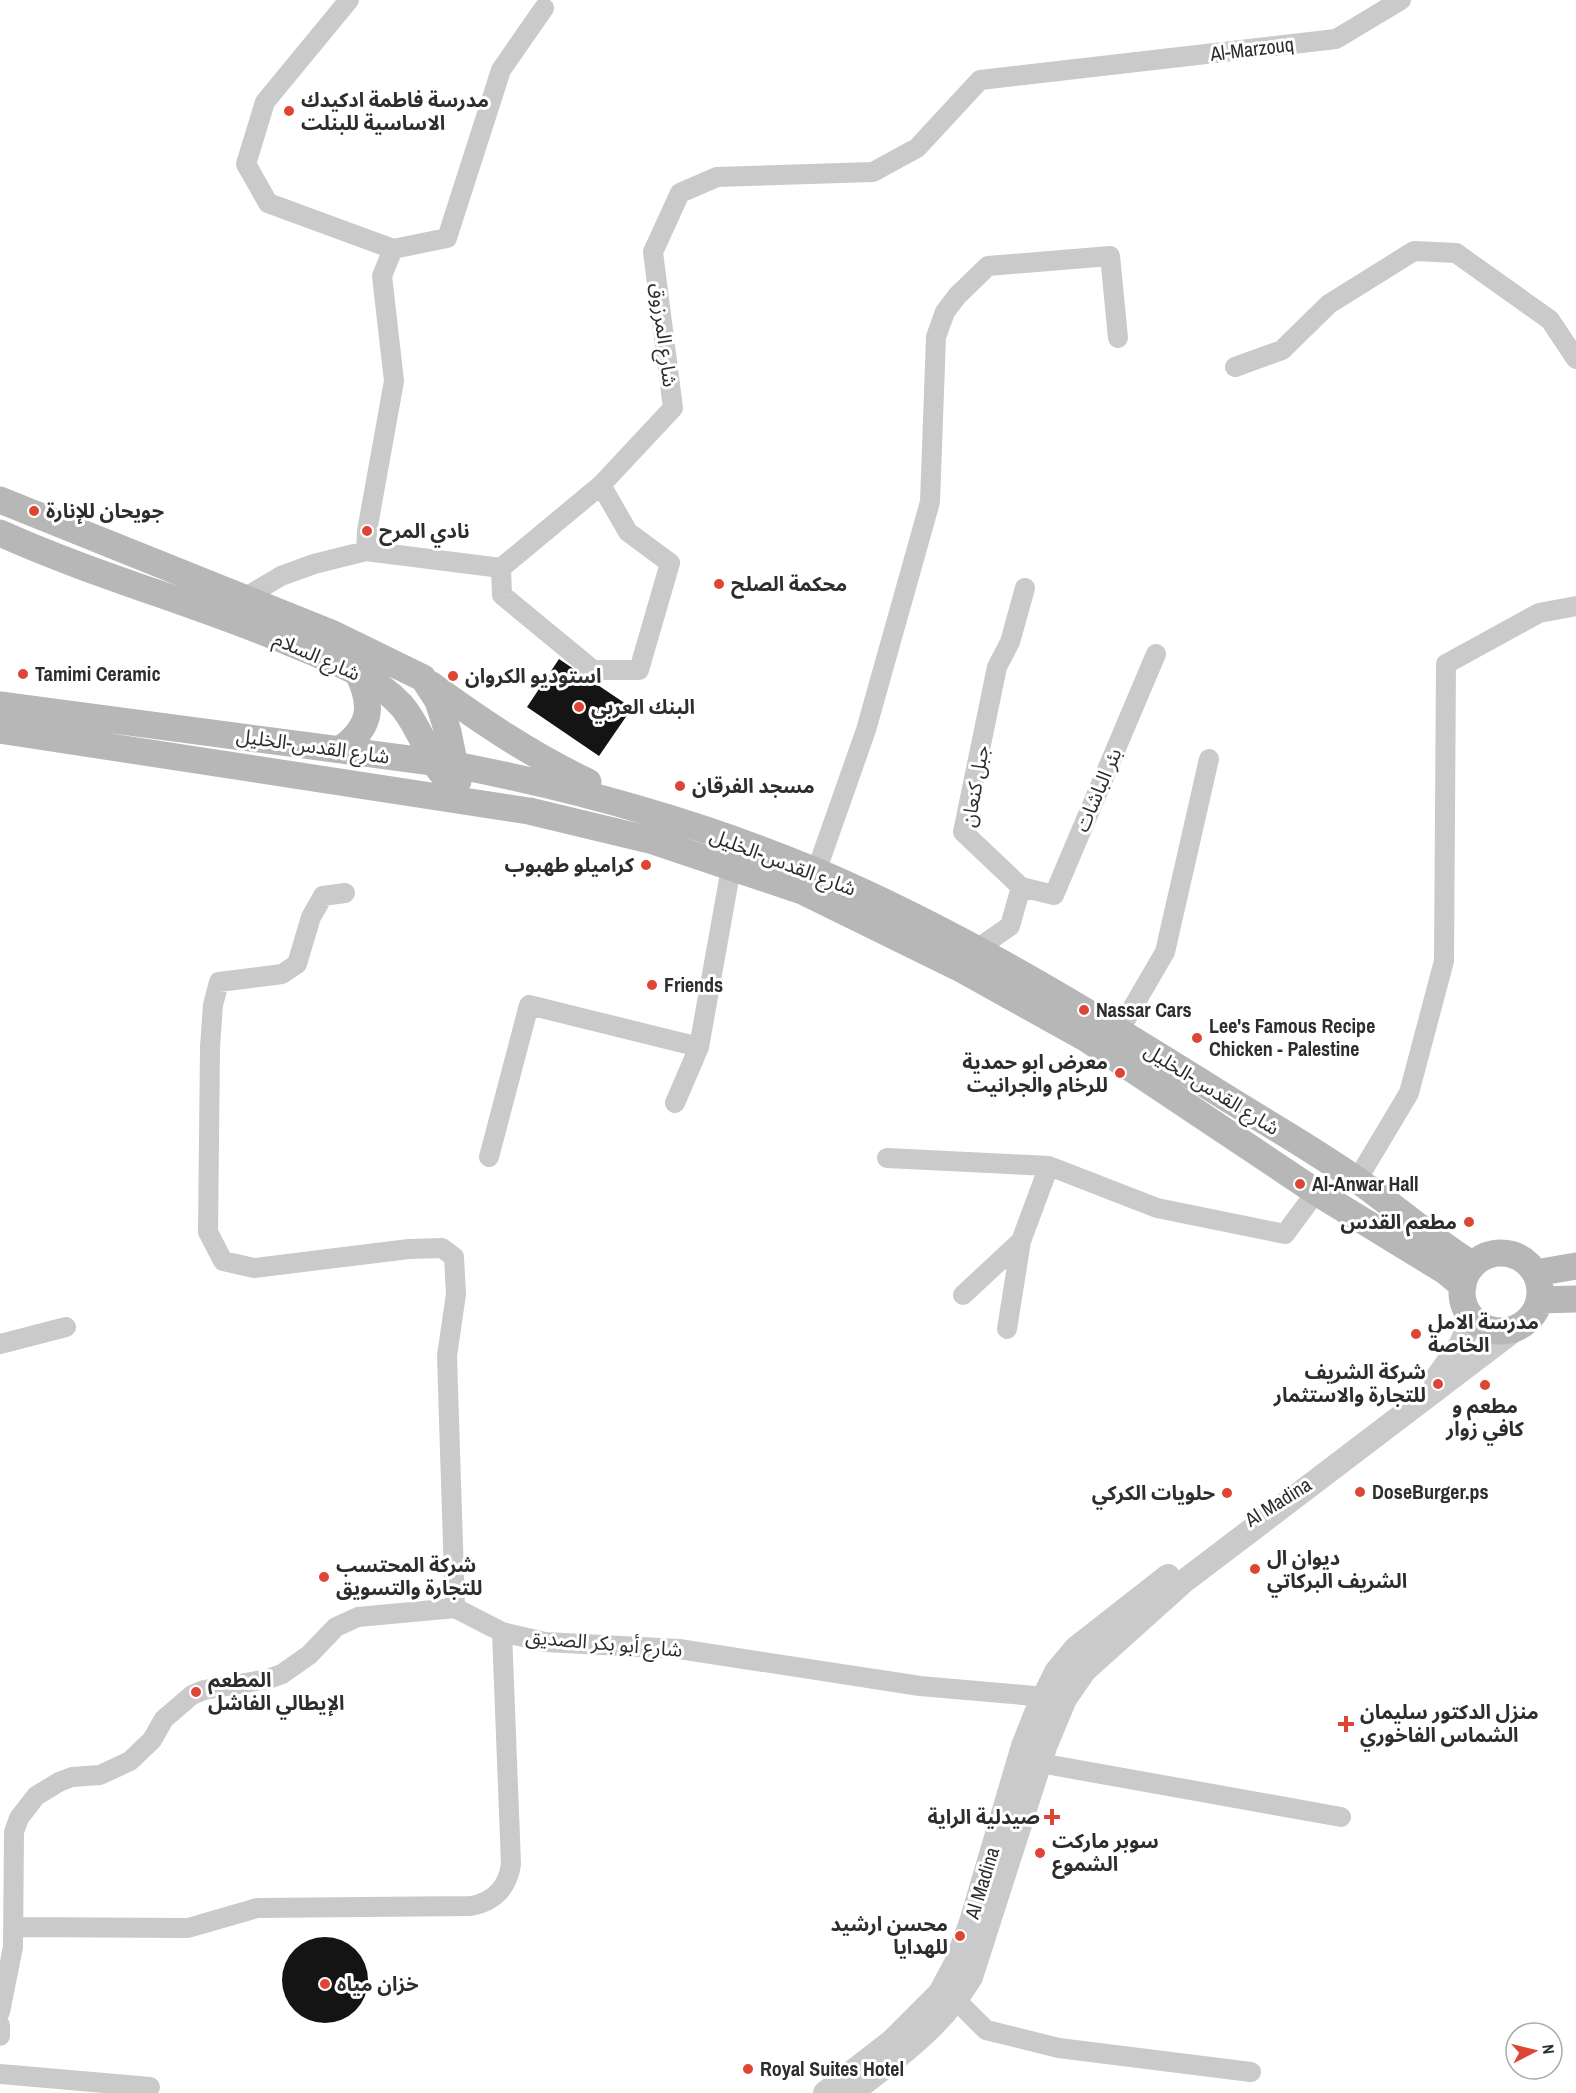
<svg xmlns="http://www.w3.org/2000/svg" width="1576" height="2093" font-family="'Archivo Narrow','Noto Sans Arabic',sans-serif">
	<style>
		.building { fill: #141414 }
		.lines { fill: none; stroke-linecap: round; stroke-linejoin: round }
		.minor { stroke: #cacaca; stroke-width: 20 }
		.tertiary { stroke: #cacaca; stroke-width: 24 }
		.secondary { stroke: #b7b7b7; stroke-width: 27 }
		.poi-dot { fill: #dd4635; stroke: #fff; stroke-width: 2 }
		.labels { text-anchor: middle; stroke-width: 6; stroke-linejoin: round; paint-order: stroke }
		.street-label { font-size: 20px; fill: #2d2d2d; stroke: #fff }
		.poi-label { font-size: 20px; font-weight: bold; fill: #2d2d2d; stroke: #fff; text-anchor: start }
	</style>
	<rect width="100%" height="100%" fill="#fff"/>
	<path class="building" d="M559,659L632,708L599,756L527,707Z
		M282 1980a43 43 0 1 1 86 0a43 43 0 1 1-86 0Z"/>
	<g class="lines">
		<path class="minor" d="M349,0L265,102L246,164L268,203L393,249
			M1235,367L1282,350L1329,304L1414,251L1456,253L1550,320L1576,359
			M366,551L367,531L394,381L382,276L393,249L447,238L501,70L544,8
			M501,568L502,595L593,670H639L670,563L628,532L601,485
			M241,605L244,598L281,576L314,564L366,551L501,568L601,485L673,408L653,252L680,193L717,177L873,172L917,148L980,80L1336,39L1401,0
			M816,872L866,730L930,502L936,337L945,312L957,296L988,266L1110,256L1118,338
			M1021,887L1054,895L1156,654
			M345,893L323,896L311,917L297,964L282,974L219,982L213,1005L210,1047L208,1232L223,1261L254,1268L409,1249L442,1248L454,1257L456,1294L447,1356L455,1608
			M977,949L1010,926L1021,887L963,832L997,667L1010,642L1025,588
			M1119,1031L1165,952L1209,759
			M675,1103L699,1047
			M489,1157L529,1005L699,1047L731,868
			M887,1158L1049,1166L1021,1241L1007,1329
			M1049,1166L1157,1208L1285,1234L1316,1192
			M1357,1180L1409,1093L1444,961L1446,664L1539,613L1576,606
			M963,1295L1021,1241
			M0,1344L66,1327
			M1040,1763L1341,1817
			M13,1927L188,1928L257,1908L471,1906C494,1902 508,1887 511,1864L502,1632
			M945,1989L986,2030L1059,2048L1251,2072
			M0,2012L13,1947L14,1832L19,1818L36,1796L59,1782L72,1777L100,1775L130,1761L152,1740L164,1719L192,1695L204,1690L268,1679L282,1674L309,1655L336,1627L358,1617L455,1608L502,1632L545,1642L679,1649L920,1686L1057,1698
			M0,2025V2036
			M0,2074L150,2087"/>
		<path class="tertiary" d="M1436,1379L1461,1344L1472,1318
			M825,2093L892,2041L940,1993L956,1963L971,1922L1023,1746L1036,1713L1056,1672L1076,1648L1168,1576
			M851,2093C897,2058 941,2027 971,1977L1045,1747L1065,1699L1085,1670L1183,1582L1517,1328"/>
		<path class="secondary" d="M0,500L331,633L423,678L438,701L448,732L458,781
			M0,533C93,575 192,602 286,641C326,658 371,673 401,705C418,724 426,752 441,772
			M430,684C481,721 531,755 588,782
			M0,705L455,765C579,789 701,823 818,872C954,930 1081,1007 1206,1085C1256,1117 1308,1146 1357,1180C1396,1207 1432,1240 1473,1265
			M0,730L529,811L650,840L802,891L963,970L1087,1039L1316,1192L1445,1271L1463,1286
			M340,750C371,727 374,707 358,673
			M1462 1292a39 39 0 1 1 78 0a39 39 0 1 1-78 0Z
			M1535,1273L1576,1266
			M1540,1300L1576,1299"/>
	</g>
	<g class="poi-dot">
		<circle cx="289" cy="111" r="6"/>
		<circle cx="34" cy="511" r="6"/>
		<circle cx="367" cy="531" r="6"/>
		<circle cx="719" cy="584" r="6"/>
		<circle cx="23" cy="674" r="6"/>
		<circle cx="453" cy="676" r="6"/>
		<circle cx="579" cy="707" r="6"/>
		<circle cx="680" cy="786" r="6"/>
		<circle cx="646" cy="865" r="6"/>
		<circle cx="652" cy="985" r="6"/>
		<circle cx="1084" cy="1010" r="6"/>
		<circle cx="1197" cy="1038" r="6"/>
		<circle cx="1120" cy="1073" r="6"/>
		<circle cx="1300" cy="1184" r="6"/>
		<circle cx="1469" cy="1222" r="6"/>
		<circle cx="1416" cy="1334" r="6"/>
		<circle cx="1438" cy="1384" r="6"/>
		<circle cx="1485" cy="1385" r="6"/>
		<circle cx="1360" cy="1492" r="6"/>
		<circle cx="1227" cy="1493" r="6"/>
		<circle cx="1255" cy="1569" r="6"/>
		<circle cx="324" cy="1577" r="6"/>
		<circle cx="196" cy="1692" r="6"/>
		<path d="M1343 1715h6v6h6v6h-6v6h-6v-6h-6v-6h6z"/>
		<path d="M1049 1808h6v6h6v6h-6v6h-6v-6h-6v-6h6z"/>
		<circle cx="1040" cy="1853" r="6"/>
		<circle cx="960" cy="1936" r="6"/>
		<circle cx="325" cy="1984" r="6"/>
		<circle cx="748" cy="2069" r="6"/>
	</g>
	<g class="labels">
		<g class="street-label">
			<text transform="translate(1252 49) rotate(-7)" y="7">Al-Marzouq</text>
			<text transform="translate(664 335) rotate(83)" y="7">شارع المرزوق</text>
			<text transform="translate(317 656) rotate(24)" y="7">شارع السلام</text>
			<text transform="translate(313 746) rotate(8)" y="7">شارع القدس-الخليل</text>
			<text transform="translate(975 786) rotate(-80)" y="7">جبل كنعان</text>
			<text transform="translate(1098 790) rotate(-67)" y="7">بئر الباشات</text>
			<text transform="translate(783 862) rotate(21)" y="7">شارع القدس-الخليل</text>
			<text transform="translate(1212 1089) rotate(32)" y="7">شارع القدس-الخليل</text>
			<text transform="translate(1278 1502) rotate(-32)" y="7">Al Madina</text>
			<text transform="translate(604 1643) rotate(5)" y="7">شارع أبو بكر الصديق</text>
			<text transform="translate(982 1883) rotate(-73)" y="7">Al Madina</text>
		</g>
		<g class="poi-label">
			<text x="301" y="107">مدرسة فاطمة ادكيدك<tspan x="301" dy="23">الاساسية للبنلت</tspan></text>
			<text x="46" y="518">جويحان للإنارة</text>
			<text x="379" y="538">نادي المرح</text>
			<text x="731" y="591">محكمة الصلح</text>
			<text x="35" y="681">Tamimi Ceramic</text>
			<text x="465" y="683">استوديو الكروان</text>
			<text x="591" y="714">البنك العربي</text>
			<text x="692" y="793">مسجد الفرقان</text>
			<text x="634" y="872" text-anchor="end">كراميلو طهبوب</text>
			<text x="664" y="992">Friends</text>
			<text x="1096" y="1017">Nassar Cars</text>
			<text x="1209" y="1033">Lee's Famous Recipe<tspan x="1209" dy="23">Chicken - Palestine</tspan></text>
			<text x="1108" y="1069" text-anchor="end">معرض ابو حمدية<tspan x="1108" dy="23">للرخام والجرانيت</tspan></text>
			<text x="1312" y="1191">Al-Anwar Hall</text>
			<text x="1457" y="1229" text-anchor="end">مطعم القدس</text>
			<text x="1428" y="1329">مدرسة الامل<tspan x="1428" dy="23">الخاصة</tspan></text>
			<text x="1426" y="1379" text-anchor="end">شركة الشريف<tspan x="1426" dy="23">للتجارة والاستثمار</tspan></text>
			<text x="1485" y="1413" text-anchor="middle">مطعم و<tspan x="1485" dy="23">كافي زوار</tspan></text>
			<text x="1372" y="1499">DoseBurger.ps</text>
			<text x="1215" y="1500" text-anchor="end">حلويات الكركي</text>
			<text x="1267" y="1565">ديوان ال<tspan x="1267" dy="23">الشريف البركاتي</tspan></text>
			<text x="336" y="1572">شركة المحتسب<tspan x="336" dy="23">للتجارة والتسويق</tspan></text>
			<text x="208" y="1687">المطعم<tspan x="208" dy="23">الإيطالي الفاشل</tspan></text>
			<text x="1360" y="1719">منزل الدكتور سليمان<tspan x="1360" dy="23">الشماس الفاخوري</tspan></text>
			<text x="1040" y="1824" text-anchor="end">صيدلية الراية</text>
			<text x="1052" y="1848">سوبر ماركت<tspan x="1052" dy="23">الشموع</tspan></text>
			<text x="948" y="1931" text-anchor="end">محسن ارشيد<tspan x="948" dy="23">للهدايا</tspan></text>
			<text x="337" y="1991">خزان مياه</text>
			<text x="760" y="2076">Royal Suites Hotel</text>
		</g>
	</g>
	<g transform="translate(1534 2051) rotate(83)"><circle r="28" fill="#ffffff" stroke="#ababab" stroke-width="1.5"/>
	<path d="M0-4.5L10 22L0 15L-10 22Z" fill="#dd4635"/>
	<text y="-9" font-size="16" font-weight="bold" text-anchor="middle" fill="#2d2d2d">N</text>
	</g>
</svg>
